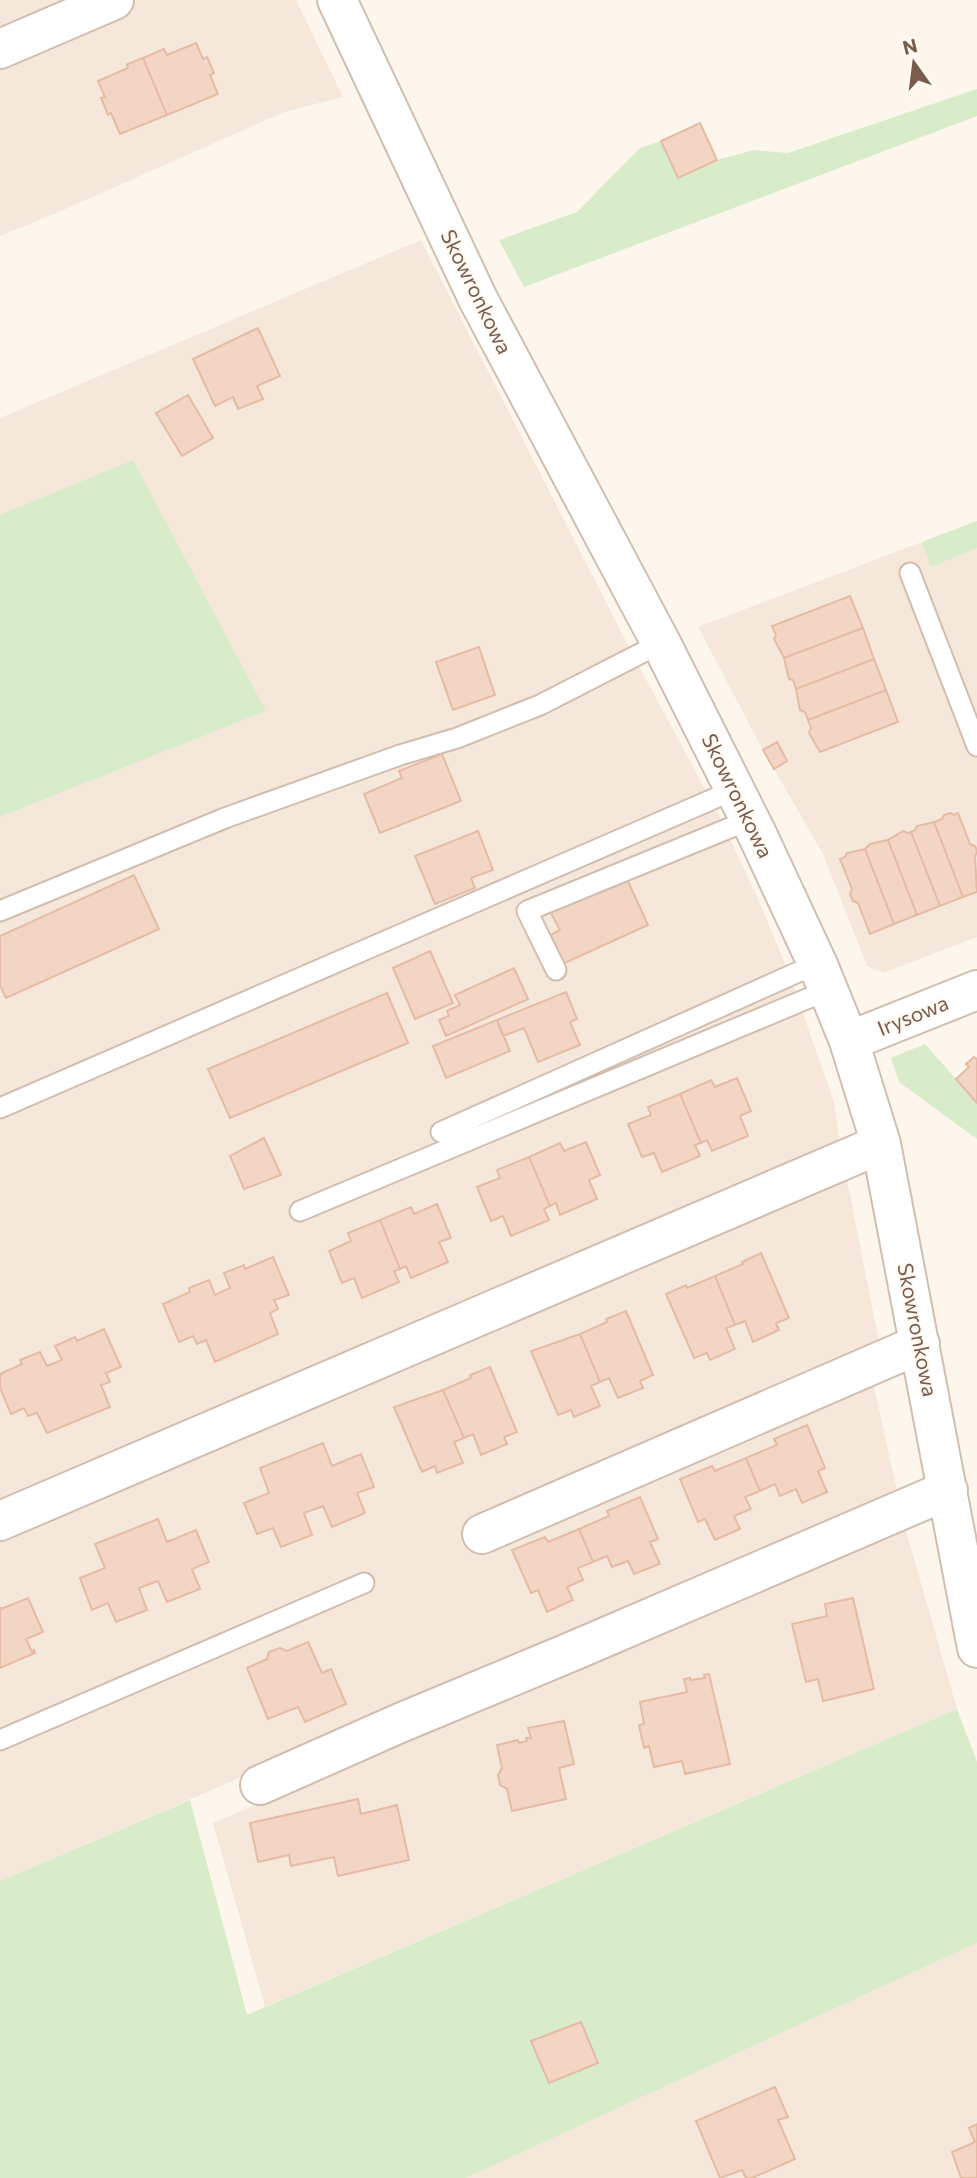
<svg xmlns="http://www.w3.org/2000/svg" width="977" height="2178" font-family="Commissioner,sans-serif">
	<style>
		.residential { fill: #f5e8da }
		.green { fill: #d8ecc9 }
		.building { fill: #f3d5c3; stroke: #e6bba3; stroke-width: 2 }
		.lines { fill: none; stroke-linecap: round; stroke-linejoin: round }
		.lane-casing { stroke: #d1beb0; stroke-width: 23 }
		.street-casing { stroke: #d1beb0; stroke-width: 42 }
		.lane { stroke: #fff; stroke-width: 19 }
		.street { stroke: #fff; stroke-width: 38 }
		.labels { text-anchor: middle; stroke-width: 5; stroke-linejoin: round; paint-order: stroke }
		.street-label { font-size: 21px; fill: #7a5c4d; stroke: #fffaf3 }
	</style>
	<rect width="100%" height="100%" fill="#fdf6ec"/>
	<path class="residential" d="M0,0H296L343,97L284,112L61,211L0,236Z
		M421,240L634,657L719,815L760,903L790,976L834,1102L840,1144L880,1346L866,1351L898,1495L0,1881V817L266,711L0,515V418Z
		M977,521V937L883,973L867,966L823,854L763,750L698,627Z
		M904,1524L957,1709L265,2007L213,1823Z
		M977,1943V2178H466Z"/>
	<path class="green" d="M977,89V116L524,287L499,240L577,212L640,148L661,141L679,178L717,160L753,150L788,153Z
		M133,460L266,711L0,817V515Z
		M977,521V548L931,567L922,542Z
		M925,1044L977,1103V1139L899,1082L891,1058Z
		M957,1709L977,1762V1943L466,2178H0V1881L190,1800L247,2015Z"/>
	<path class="building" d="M196,43L203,59L207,57L214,73L210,75L218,94L167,115L143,58L164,49L167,55Z
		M143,58L167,115L120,134L111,113L108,115L101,98L105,97L98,81L128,68L127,64Z
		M700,123L717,160L678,178L661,141Z
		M258,328L280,376L257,386L263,399L238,409L233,397L215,406L193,359Z
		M188,395L213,438L182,456L156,413Z
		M850,596L863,628L784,658L774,639L776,635L772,626Z
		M863,628L874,659L796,689L793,680L789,679L784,658Z
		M479,647L495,695L453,710L436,662Z
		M874,659L886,690L808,720L805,712L800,710L796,689Z
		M886,690L898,722L820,752L809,733L811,728L808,720Z
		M777,742L787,761L774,769L763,750Z
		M442,754L461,801L380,833L364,794L402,778L399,771Z
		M950,813L954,815L958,813L970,844L975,846L977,851L975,857L977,892L963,897L934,822L942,819L944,815Z
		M934,822L963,897L940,906L911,832L915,830L917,826Z
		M478,831L493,870L471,878L475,888L435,904L415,856Z
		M903,831L908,833L911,832L940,906L917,915L888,840Z
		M888,840L917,915L894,924L865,849L870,844Z
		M865,849L894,924L870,934L858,903L853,901L850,894L852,889L840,859L845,857L847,853Z
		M134,875L159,929L6,998L0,985V936Z
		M626,877L648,925L556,967L543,939L560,930L550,911Z
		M430,951L453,1003L415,1019L393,968Z
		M514,968L528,999L446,1036L439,1020L449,1016L447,1011L460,1005L455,995Z
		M566,992L577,1019L570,1022L580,1045L538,1062L524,1028L503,1036L497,1020Z
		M387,993L408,1043L230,1118L208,1069Z
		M497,1020L510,1051L446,1078L433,1046Z
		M974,1057L977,1059V1103L956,1079L969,1067L966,1064Z
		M737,1078L751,1111L740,1116L748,1136L712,1151L707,1140L701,1143L680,1094L711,1080L715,1087Z
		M680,1094L701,1143L695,1145L700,1156L662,1172L654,1153L642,1157L628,1124L651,1115L648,1107Z
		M264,1138L281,1175L244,1189L230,1156Z
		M586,1142L600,1175L589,1180L597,1199L560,1215L556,1203L550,1206L529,1157L560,1143L564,1151Z
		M529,1157L550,1206L544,1209L549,1220L511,1236L503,1216L491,1221L477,1187L500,1178L497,1170Z
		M437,1204L451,1238L439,1242L448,1262L411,1278L406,1266L400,1269L380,1220L411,1207L414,1214Z
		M380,1220L400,1269L394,1271L399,1282L362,1298L354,1278L342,1283L329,1251L351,1241L348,1233Z
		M761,1253L789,1318L776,1323L779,1330L753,1342L745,1321L735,1325L715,1276L743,1264L742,1262Z
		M273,1257L289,1295L274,1300L278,1309L270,1313L278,1334L215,1362L206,1340L197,1344L193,1336L179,1342L163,1304L190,1292L189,1288L209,1280L215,1295L230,1288L224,1273L244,1265L245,1269Z
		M715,1276L735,1325L726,1328L735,1349L710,1360L707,1353L694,1358L666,1294L686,1285L687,1288Z
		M626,1311L653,1375L640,1381L643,1388L618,1398L609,1378L600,1382L580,1334L607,1322L606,1319Z
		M104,1329L121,1367L106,1373L110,1382L101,1385L110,1407L47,1433L37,1413L28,1416L24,1408L11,1414L0,1388V1374L22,1364L20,1360L40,1352L47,1366L62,1360L55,1346L75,1337L77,1341Z
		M580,1334L600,1382L591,1386L600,1406L574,1417L571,1410L558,1415L531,1351Z
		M490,1367L517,1432L504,1437L507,1444L481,1455L473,1434L464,1438L443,1390L471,1378L470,1375Z
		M443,1390L464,1438L454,1442L463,1463L437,1473L435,1466L422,1472L394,1407Z
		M807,1425L825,1468L818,1471L827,1492L802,1503L796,1489L780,1496L775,1484L760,1491L746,1458L777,1445L774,1439Z
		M323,1443L332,1466L361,1454L374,1487L357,1493L365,1513L332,1527L323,1506L304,1513L312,1535L281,1547L273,1528L257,1534L244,1503L269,1493L260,1468Z
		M746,1458L760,1491L745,1497L751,1509L734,1516L740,1529L715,1540L705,1519L698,1522L680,1479L712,1466L715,1471Z
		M640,1497L658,1539L650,1542L660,1564L634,1574L628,1561L612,1567L607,1556L593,1562L579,1529L609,1516L607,1511Z
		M158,1519L167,1542L196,1530L209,1562L192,1569L200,1589L167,1602L158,1581L139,1588L147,1610L116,1622L108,1603L92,1610L80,1578L105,1568L95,1544Z
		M579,1529L593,1562L578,1568L583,1580L567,1587L573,1600L547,1612L538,1590L531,1593L512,1550L545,1537L548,1542Z
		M28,1598L43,1632L26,1639L32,1652L34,1650L35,1653L0,1668V1607L1,1609Z
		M853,1598L874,1689L823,1701L818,1679L806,1682L792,1624L827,1616L825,1604Z
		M308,1642L322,1673L331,1669L346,1704L305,1722L298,1707L268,1719L247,1668L267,1659L269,1652L280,1648L287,1651Z
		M709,1674L730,1764L685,1774L682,1761L654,1767L649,1746L644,1748L639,1725L644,1724L640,1702L687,1692L684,1679L690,1678V1680L705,1678L704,1675Z
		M564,1721L574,1764L559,1768L566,1799L512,1811L507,1789L500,1785L498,1775L502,1768L497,1745L518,1740L519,1743L527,1741L526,1738H531L528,1728Z
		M358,1799L361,1814L397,1805L409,1860L338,1876L334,1857L291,1866L289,1855L258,1862L250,1823Z
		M581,2022L598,2063L549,2083L531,2041Z
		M775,2087L788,2117L778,2120L795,2159L752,2178H746L742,2170L720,2178L696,2121Z
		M977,2124V2178H961L952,2152L975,2142L969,2128Z"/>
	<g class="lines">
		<g class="lane-casing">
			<path id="lane" d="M910,573L977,746
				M0,911L225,818L400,755L457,738L540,705L661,643
				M556,970L527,911L749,820
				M0,1108L734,790
				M441,1132L796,973L818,965
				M300,1211L828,990
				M0,1740L364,1583"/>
		</g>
		<g class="street-casing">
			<path id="street" d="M337,0L478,299L661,643L757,834L818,965L849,1041L881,1144L977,1648
				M0,49L114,0
				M849,1041L977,990
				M0,1521L881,1144
				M482,1534L920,1344
				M260,1785L400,1723L573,1651L948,1490"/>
		</g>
		<use href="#lane" class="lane"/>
		<use href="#street" class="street"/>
	</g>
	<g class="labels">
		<g class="street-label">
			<text transform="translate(476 292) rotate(64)" y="7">Skowronkowa</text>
			<text transform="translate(737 796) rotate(64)" y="7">Skowronkowa</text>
			<text transform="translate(913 1016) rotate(-22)" y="7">Irysowa</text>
			<text transform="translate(917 1330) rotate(79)" y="7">Skowronkowa</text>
		</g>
	</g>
	<g transform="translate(914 63) rotate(346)" stroke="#fffaf3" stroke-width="5" paint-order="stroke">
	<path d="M0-5L12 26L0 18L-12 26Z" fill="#7a5c4d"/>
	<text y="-10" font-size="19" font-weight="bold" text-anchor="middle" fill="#7a5c4d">N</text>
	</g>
</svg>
